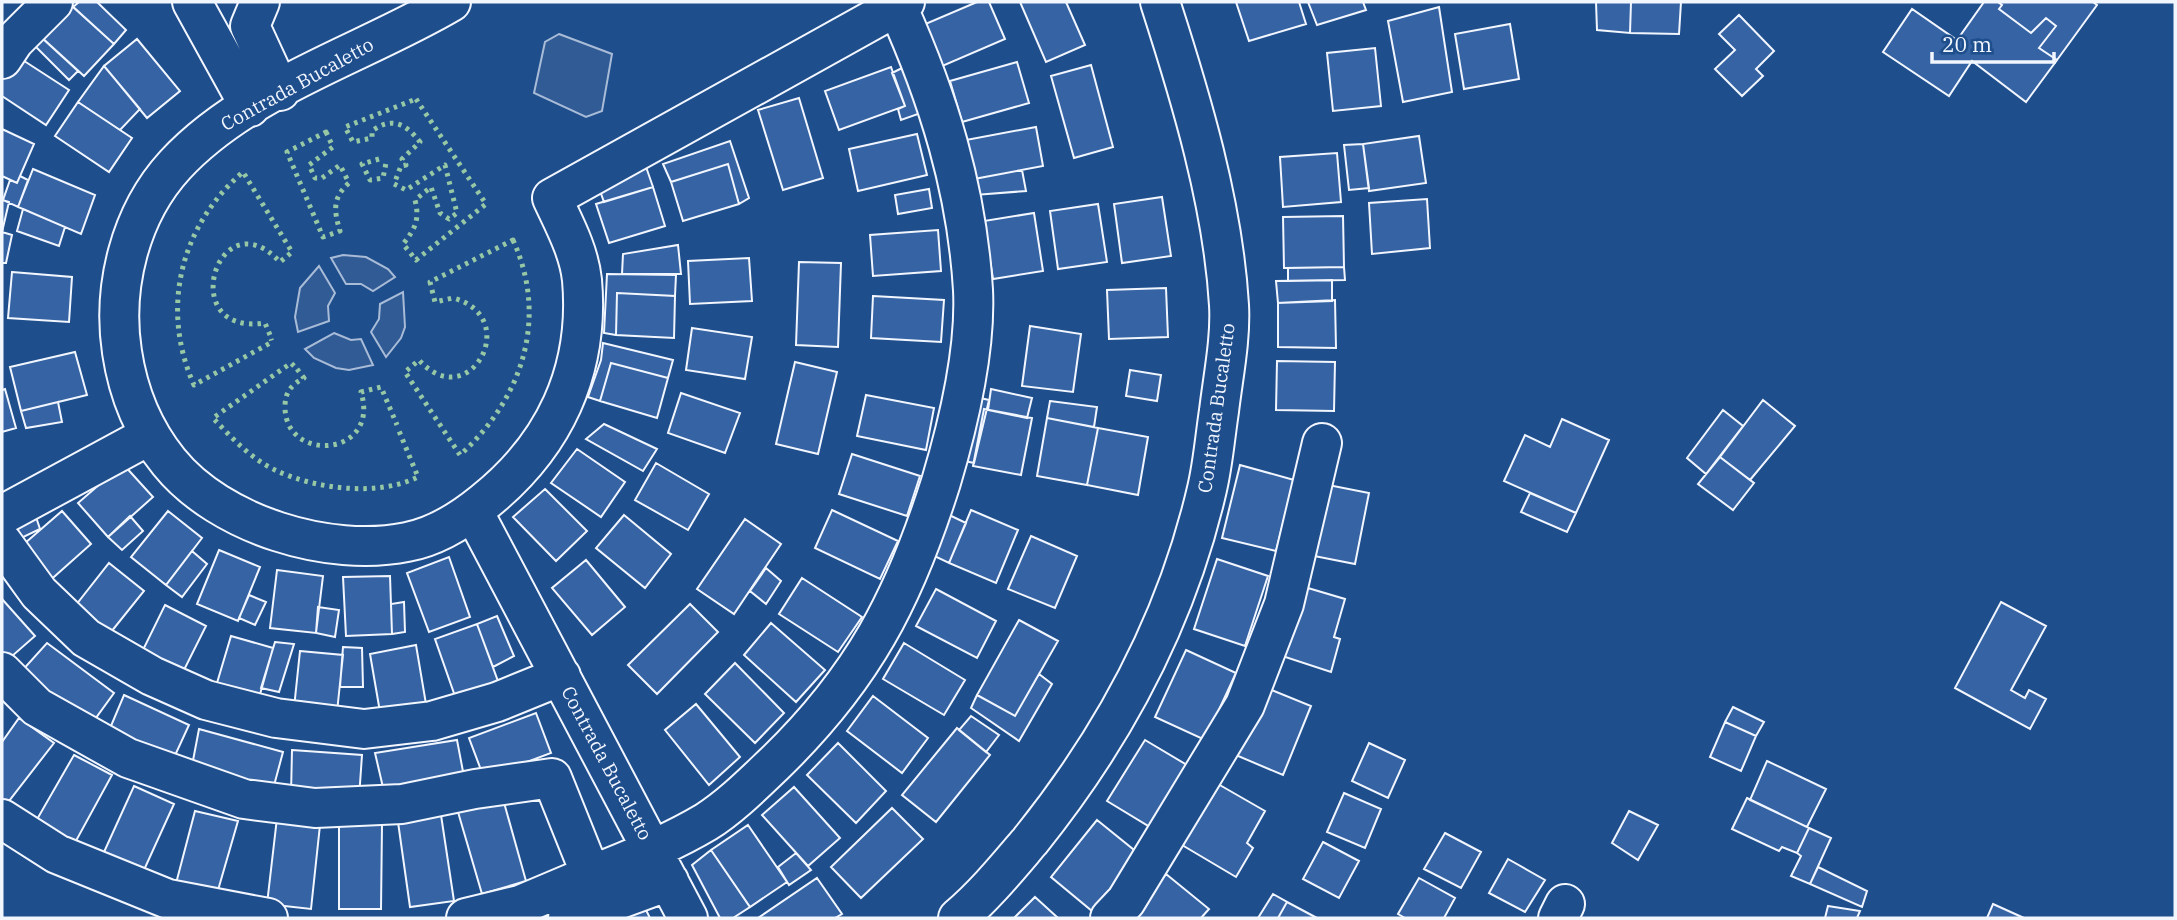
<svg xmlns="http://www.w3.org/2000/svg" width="2177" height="920" font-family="'IBM Plex Serif',serif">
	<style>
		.built { fill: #305b95; stroke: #a8bbd7; stroke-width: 2 }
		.building { fill: #3563a3; stroke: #f2f6ff; stroke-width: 2 }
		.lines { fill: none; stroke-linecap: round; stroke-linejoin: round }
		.minor-casing { stroke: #f2f6ff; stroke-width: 42 }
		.minor { stroke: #1f4e8c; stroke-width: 38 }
		.hedge { stroke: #97c8a6; stroke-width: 5; stroke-dasharray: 3.5 5; stroke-linecap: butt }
		.labels { text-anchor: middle; stroke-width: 5; stroke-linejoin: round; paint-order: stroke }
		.street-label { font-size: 19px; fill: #f2f6ff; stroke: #1f4e8c }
	</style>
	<rect width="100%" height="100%" fill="#1f4e8c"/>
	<path class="built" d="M559,34L612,54L602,111L586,117L534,93L545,42Z
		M343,255L366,257L388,269L395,277L373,291L361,284H346L331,258Z
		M319,266L335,293L328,306L329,321L298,332L295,317L300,288Z
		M403,292L405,327L401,338L386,357L371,332L379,319L380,304Z
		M334,333L351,340L361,339L373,365L349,370L336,368L314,358L305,349Z"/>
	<path class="building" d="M79,2H97L126,30L114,44L73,7Z
		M977,2H989L1005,39L940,67L923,25Z
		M1020,2H1066L1085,45L1046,62Z
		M1236,2H1299L1306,24L1249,41Z
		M1308,2H1363L1366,10L1317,25Z
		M1596,2H1631L1630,33L1597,30Z
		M1631,2H1681L1679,34L1630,33Z
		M1984,2H1998L2002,5L1999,9L2031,33L2046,18L2056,26L2039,48L2057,60L2026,102L1972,61L1949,96L1883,52L1912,9L1957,40Z
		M1998,2H2093L2097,5L2057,60L2039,48L2056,26L2046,18L2031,33L1999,9L2002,5Z
		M69,3L114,44L84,76L39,35Z
		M1439,7L1452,92L1403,102L1388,21Z
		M1739,15L1774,51L1756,69L1763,76L1742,96L1715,69L1735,50L1719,34Z
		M1510,24L1519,79L1464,89L1455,34Z
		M42,38L78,71L69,80L35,46Z
		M137,39L180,91L147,118L104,66Z
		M1375,48L1381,106L1333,111L1327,53Z
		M18,57L69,90L46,125L2,96V80Z
		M1017,62L1029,103L962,122L950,81Z
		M1091,65L1113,147L1074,158L1051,76Z
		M104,66L140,109L120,130L78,102Z
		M891,67L905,106L839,130L825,91Z
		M904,67L921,113L901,120L898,109L905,106L892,73Z
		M799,98L823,178L783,190L758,110Z
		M78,102L132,138L109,172L55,136Z
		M1036,127L1043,166L974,179L966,140Z
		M2,129L34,144L17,183L2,176Z
		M917,134L927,175L858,191L849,149Z
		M1419,136L1426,183L1369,191L1363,144Z
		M730,141L749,198L739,204L728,164L671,182L663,164Z
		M1363,144L1369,188L1349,190L1344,145Z
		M1337,153L1341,202L1283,207L1280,157Z
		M645,164L653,187L604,202L599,188Z
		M728,164L739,204L683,221L671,182Z
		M33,169L95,195L81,234L18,207Z
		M1022,170L1026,191L975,195L974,179Z
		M20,176L28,180L18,207L3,200L10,180L17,183Z
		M653,187L665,226L609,243L596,204Z
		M929,189L932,208L898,214L895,195Z
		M1162,197L1171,256L1122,263L1114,204Z
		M1427,199L1430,248L1372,254L1369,203Z
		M2,200L9,202L2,232Z
		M1098,204L1107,262L1058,269L1050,211Z
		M23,209L65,227L59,246L17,231Z
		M1034,213L1043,271L993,279L984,221Z
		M1343,216L1344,267L1284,268L1283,217Z
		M938,230L941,271L873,276L870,235Z
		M2,232L12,235L6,263H2Z
		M678,245L681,274H622L623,254Z
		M749,258L752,301L690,304L688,261Z
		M799,262L841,263L838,347L796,345Z
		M1344,267L1345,280L1288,281V268Z
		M12,272L72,277L69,322L8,318Z
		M607,274L676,275L675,296L617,293L616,335L604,333Z
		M1332,280V301L1278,303L1276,281Z
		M1166,288L1168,337L1109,339L1107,290Z
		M617,293L675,296L674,338L616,335Z
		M873,296L944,300L941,342L871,338Z
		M1335,300L1336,348L1278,347V303Z
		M1030,326L1081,334L1073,392L1022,386Z
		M692,328L752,337L745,379L686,370Z
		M603,343L673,360L668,378L611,363L600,401L588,397L601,360Z
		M75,352L87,395L21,411L10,367Z
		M1277,361L1335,362L1334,411L1276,410Z
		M795,362L837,372L818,454L776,444Z
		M611,363L668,378L657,418L600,401Z
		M1130,370L1161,375L1157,401L1126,396Z
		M5,389L16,428L2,432V390Z
		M991,389L1032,398L1027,418L988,410Z
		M681,393L740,413L725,453L668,433Z
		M866,395L934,408L926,450L857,436Z
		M972,396L989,400L974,463L960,460Z
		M1763,400L1795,426L1750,480L1720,457Z
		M1050,401L1097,407L1094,427L1047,418Z
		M58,402L62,422L26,428L21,411Z
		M984,409L1032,418L1021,475L973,466Z
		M1723,410L1743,426L1706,474L1687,458Z
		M1047,418L1098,428L1087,485L1037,476Z
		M1562,419L1609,440L1576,513L1504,481L1525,435L1550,447Z
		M604,424L657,449L643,471L586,439Z
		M1098,428L1148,437L1138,495L1087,485Z
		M577,449L625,482L601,517L551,483Z
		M852,454L920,476L907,516L839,494Z
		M1720,457L1754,483L1733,510L1698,484Z
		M656,463L709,494L688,530L635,500Z
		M123,464L153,497L108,537L78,503Z
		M1240,465L1294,480L1276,551L1222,538Z
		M1313,482L1369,493L1355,564L1299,553Z
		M545,489L587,531L556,561L513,517Z
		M1530,493L1576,513L1567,532L1521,512Z
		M832,510L898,541L880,579L815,548Z
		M971,510L1018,530L996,583L949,563Z
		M34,511L40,529L15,541L7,526Z
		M62,511L91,544L46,584L17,550Z
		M168,511L202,538L166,585L131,557Z
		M943,512L966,523L949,563L928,553Z
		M624,515L671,554L645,588L596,548Z
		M130,516L143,531L122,550L108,537Z
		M745,519L781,544L734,614L697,589Z
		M1031,536L1077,556L1055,608L1008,589Z
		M219,550L260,567L238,621L197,604Z
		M192,551L207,564L182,597L166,585Z
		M449,557L470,617L429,632L407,573Z
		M1217,559L1268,576L1245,646L1194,629Z
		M586,560L625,607L592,635L552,588Z
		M109,563L144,591L107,637L72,610Z
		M766,568L781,581L766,604L750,591Z
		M277,570L323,576L316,633L270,628Z
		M390,576L392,634L346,636L343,577Z
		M802,578L862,617L838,652L779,614Z
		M1291,583L1345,599L1334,637L1340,639L1331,672L1270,652Z
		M936,589L996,621L977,658L916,626Z
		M249,595L266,602L255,625L239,618Z
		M2,599L35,636L3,664L2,663Z
		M404,602L405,632L392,634L391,604Z
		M2001,602L2046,626L2011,690L2025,698L2029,690L2046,699L2030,729L1955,688Z
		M690,604L718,632L657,694L628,665Z
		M165,605L206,626L180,678L139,658Z
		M318,607L339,610L335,637L316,633Z
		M497,616L514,656L493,667L477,624Z
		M1019,620L1058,641L1015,716L977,695Z
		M771,623L825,670L796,702L744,655Z
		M477,624L499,684L456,699L435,639Z
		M231,636L273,648L257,705L214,693Z
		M275,642L294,644L279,692L261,688Z
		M47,643L114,693L90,726L19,674Z
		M904,643L965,680L944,715L883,679Z
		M416,645L426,704L380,712L370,654Z
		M343,647L362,648L363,687H340Z
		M1186,650L1236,673L1205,740L1155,717Z
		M300,651L343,655L337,712L294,708Z
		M735,663L784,713L755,743L705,694Z
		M1039,674L1052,684L1019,741L971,708L977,695L1015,716Z
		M1259,685L1311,706L1283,775L1231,753Z
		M124,695L189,725L172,762L108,733Z
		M873,696L928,738L902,773L847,731Z
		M696,704L740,757L709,785L665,730Z
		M1733,707L1764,722L1756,736L1725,722Z
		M536,713L551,753L484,778L469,738Z
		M971,716L999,735L986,752L959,730Z
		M19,718L54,743L2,810V742Z
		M1725,722L1756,736L1741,771L1710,757Z
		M957,728L990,755L936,822L902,795Z
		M199,729L283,752L272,793L191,771Z
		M457,740L465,782L385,796L375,753Z
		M1145,740L1192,768L1155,830L1107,801Z
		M838,743L886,791L856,823L807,775Z
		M1369,743L1405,760L1388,798L1352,781Z
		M292,750L362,755L359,798L291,794Z
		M74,755L112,775L71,850L32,828Z
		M1767,761L1826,789L1807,827L1750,800Z
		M1218,784L1265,811L1247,843L1253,848L1236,877L1182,845Z
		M134,786L174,804L139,881L99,863Z
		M794,787L840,838L808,866L762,815Z
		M1344,793L1381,809L1365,848L1327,832Z
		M1747,798L1809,828L1797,853L1782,847L1779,851L1732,829Z
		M503,799L526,881L482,894L458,812Z
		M892,808L923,839L861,898L831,867Z
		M195,811L238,821L214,904L174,891Z
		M1629,811L1658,825L1638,860L1612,843Z
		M441,815L454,901L410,907L398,822Z
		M277,818L320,825L311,909L267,904Z
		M1097,820L1139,854L1092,911L1051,877Z
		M339,824H382L381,909H339Z
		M748,825L787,882L750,907L711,850Z
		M1809,828L1831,838L1810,884L1791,876L1801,856L1797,853Z
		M1445,833L1481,852L1461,888L1424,869Z
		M1323,842L1359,861L1339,898L1303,879Z
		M711,850L750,907L733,918H720L692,865Z
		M796,853L811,870L789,885L778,867Z
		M1508,859L1545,880L1525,912L1489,893Z
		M1818,867L1867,891L1862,907L1810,884Z
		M1166,874L1209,909L1201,918H1131Z
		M817,878L842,914L835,918H758Z
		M1419,878L1455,898L1444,918H1405L1398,914Z
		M1273,894L1287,902L1278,918H1258Z
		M1035,897L1058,918H1014Z
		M1287,902L1317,918H1278Z
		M1993,904L2024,918H1987Z
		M1828,906L1860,911L1857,918H1825Z
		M645,908L650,918H625Z"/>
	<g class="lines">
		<g class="minor-casing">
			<path id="minor" d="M192,2L250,107
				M260,2L250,26L280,91
				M451,2C363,54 246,88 175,165C130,214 112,287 122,352C128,392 143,430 169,462C220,525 329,558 407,542C434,537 462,520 484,502C554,446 590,371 582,280C579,251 564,224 552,198L905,2
				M2,59L14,41L53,2
				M473,511L688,918
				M2,515L150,435
				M2,542L39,593L86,638L152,676L206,700L276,718L364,729L432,721L497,702L561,676
				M2,672L37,707L128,758L244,799L315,808L402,804L475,789L552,778L591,875C630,860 669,844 706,822C730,807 753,784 774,764C863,678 904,599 941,482C958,425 976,350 973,290C967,189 938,97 897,6
				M2,819L57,854L168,899L268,918
				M466,918L520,905L591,875
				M568,918L669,881
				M958,918C985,895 1007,868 1030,841C1113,738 1177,619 1207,489C1213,464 1215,437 1219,411C1223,377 1231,339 1229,305C1223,204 1191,98 1160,2
				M1110,918L1126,901L1245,705L1284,604L1322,443
				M1558,918L1565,904"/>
		</g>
		<use href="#minor" class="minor"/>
		<path class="hedge" d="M416,99L486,204L416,260L403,244C415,229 420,220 415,200L431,187L440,213L449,219L457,213L445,165L406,190L394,184L401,166L406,165L402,159L420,142C406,124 392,116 372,131V138L353,142L345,127Z
			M326,132L333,147L309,165L315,178H322L340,165L349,183C332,198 334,211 340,231L323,237L287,152Z
			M379,159L362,164L370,180L383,178L386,163
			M513,240C549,319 522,399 460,455L405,372L419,360C469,416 524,317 453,298L435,302L430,282Z
			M270,335L265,323C174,337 218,195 280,262L292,252L243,172C180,226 160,309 194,385L272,342L271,339
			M294,366L291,363L213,418C231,437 250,458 275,470C315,489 377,497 418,477L399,431
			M297,369L304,378C291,385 285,392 285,407C285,464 381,457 361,392L381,387L397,425"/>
	</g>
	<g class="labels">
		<g class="street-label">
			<text transform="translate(297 84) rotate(-29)" y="7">Contrada Bucaletto</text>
			<text transform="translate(1216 408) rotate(-82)" y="7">Contrada Bucaletto</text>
			<text transform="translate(607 763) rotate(62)" y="7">Contrada Bucaletto</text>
		</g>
	</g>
	<rect width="2177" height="920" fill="none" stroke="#f2f6ff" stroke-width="7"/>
	<path d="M1932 52v10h122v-10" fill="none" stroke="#f2f6ff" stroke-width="3.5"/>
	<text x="1942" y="52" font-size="21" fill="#f2f6ff" stroke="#1f4e8c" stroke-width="5" paint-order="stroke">20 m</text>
</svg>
